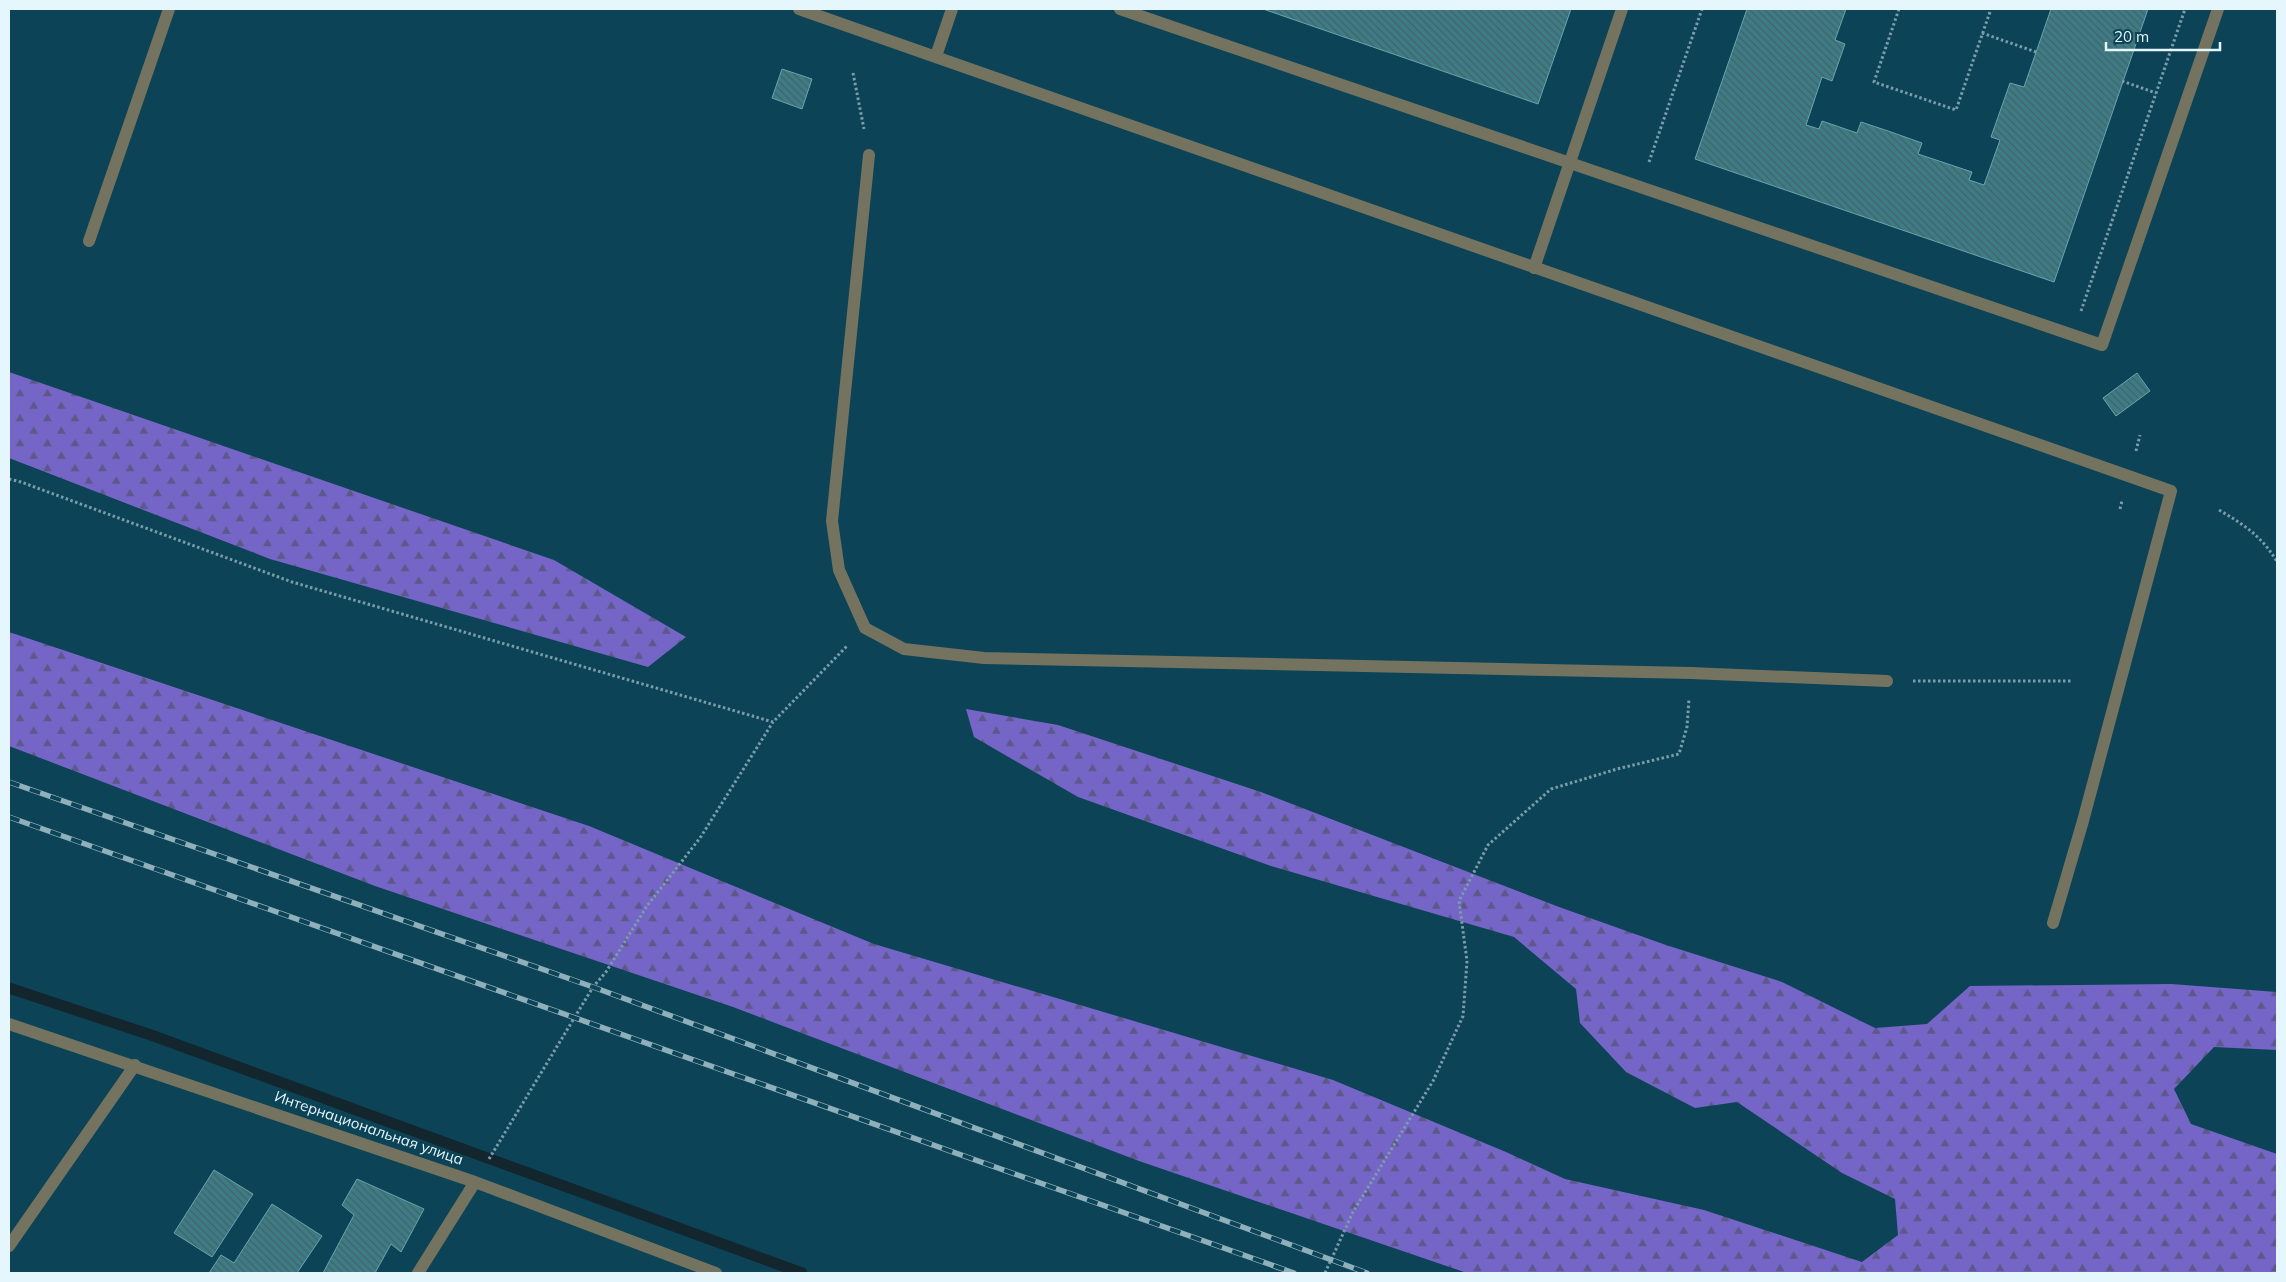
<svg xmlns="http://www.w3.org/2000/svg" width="2286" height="1282" font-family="Mulish,sans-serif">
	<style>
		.forest { fill: url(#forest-firs) }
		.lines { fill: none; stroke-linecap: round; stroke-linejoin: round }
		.stream { stroke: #13262e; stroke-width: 11 }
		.building { fill: url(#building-back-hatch); stroke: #69a5ae }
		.path { stroke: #799daa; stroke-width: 3; stroke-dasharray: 2.5 2.5; stroke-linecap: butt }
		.minor { stroke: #737360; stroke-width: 12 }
		.rail-casing { stroke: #8fafba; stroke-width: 5.5 }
		.rail { stroke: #0c4356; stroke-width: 4; stroke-dasharray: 11; stroke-linecap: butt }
		.labels { text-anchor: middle; stroke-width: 4; stroke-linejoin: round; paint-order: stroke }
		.street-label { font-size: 15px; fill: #e6f6fd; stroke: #0c4356 }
	</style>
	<defs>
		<pattern id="forest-firs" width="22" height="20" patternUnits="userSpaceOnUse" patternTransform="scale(1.25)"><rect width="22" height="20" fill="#7465c6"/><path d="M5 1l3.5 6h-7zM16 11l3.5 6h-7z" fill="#5c5889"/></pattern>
		<pattern id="building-back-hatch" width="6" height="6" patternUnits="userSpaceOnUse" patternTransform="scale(1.25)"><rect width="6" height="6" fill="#3f7b84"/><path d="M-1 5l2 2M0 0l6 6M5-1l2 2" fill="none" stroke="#426268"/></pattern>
	</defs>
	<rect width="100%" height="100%" fill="#0c4356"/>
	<path class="forest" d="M9,372L554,560L686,637L648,667L270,559L9,458Z
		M9,632L589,826L874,944L1333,1080L1506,1152L1565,1179L1704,1210L1862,1262L1898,1235L1895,1199L1842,1173L1737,1102L1695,1108L1626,1072L1580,1023L1576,989L1514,937L1271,866L1078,797L974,737L966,709L1058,725L1261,792L1559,907L1666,945L1782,982L1875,1028L1927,1024L1970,986L2171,984L2277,992V1050L2214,1047L2174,1089L2191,1124L2277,1154V1273H1467L1139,1161L733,1007L375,886L9,746Z"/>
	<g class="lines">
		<path class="stream" d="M9,988L151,1035L802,1273"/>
	</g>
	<path class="building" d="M1263,9H1571L1538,104Z
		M1747,9H1846L1835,40L1845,44L1832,81L1822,77L1806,125L1819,129L1822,121L1857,133L1861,122L1891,132L1922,143L1918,154L1972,172L1969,180L1984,185L2000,140L1991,137L2010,83L2024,87L2051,9H2148L2054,282L1695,159Z
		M782,69L812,79L802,109L772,98Z
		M2137,373L2150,391L2116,416L2103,398Z
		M214,1170L253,1194L212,1257L174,1233Z
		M357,1179L424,1209L401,1252L391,1244L375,1273H323L354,1215L342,1205Z
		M272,1204L322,1236L297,1273H209L221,1255L234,1263Z"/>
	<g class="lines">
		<path class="path" d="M1899,9L1874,82L1956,110L1991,9
			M1982,33L2036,52
			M853,73L864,129
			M2122,81L2156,93
			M1649,162L1702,9
			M2081,311L2185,9
			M2136,451L2140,435
			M9,479L21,482L292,582L773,722L847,646
			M2120,509L2122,501
			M2219,510C2243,524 2263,537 2277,562
			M1913,681H2073
			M489,1159L593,987L606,972L647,906L700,838L773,722
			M1325,1273L1353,1212L1433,1081L1463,1016L1467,961L1459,901L1488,845L1551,789L1617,769L1679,754L1687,727L1689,699"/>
		<path class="minor" d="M799,9L2171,491L2083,821L2053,923
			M1120,9L2102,345L2218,9
			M936,56L952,9
			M869,155L832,521L839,570L865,628L904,649L984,658L1691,673L1887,681
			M89,241L169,9
			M1534,268L1622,9
			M9,1024L475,1182L716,1273
			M9,1246L135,1065
			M418,1273L475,1182"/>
		<g class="rail-casing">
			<path id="rail" d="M9,782L593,987L1367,1273
				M9,817L1294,1273"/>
		</g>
		<use href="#rail" class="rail"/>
	</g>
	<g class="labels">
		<g class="street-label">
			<text transform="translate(369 1128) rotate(19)" y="5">Интернациональная улица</text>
		</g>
	</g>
	<rect width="2286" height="1282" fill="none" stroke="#e6f6fd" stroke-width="20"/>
	<path d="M2106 42v8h114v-8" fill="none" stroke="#e6f6fd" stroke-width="2.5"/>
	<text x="2114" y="42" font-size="15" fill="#e6f6fd" stroke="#0c4356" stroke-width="4" paint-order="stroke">20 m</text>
</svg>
